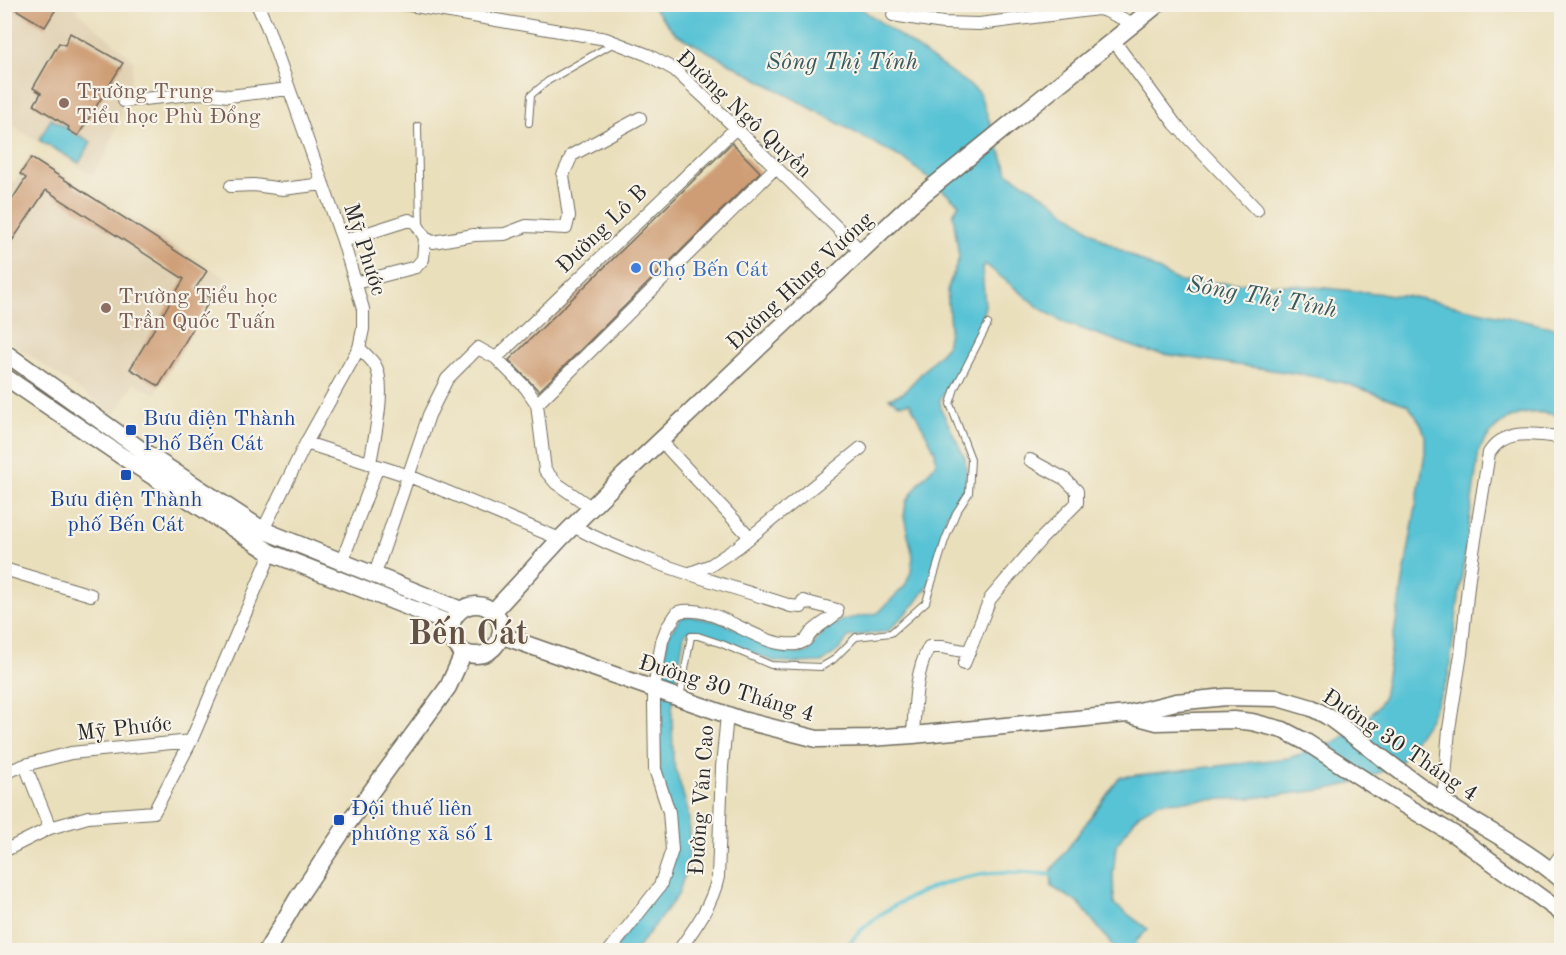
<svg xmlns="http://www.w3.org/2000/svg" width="1566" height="955" font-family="'Old Standard TT',serif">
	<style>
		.built { fill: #e1d2b4 }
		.water { fill: #59c3d5; stroke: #427780; stroke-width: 1.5 }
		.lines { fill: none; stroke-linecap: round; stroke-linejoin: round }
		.stream { stroke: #59c3d5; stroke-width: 4 }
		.building { fill: #ce9d75 }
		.lane-casing { stroke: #6e6a5d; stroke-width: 8 }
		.street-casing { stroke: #6e6a5d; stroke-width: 14 }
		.secondary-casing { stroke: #6e6a5d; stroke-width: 19 }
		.lane { stroke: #fff; stroke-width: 6 }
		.street { stroke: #fff; stroke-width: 12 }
		.secondary { stroke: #fff; stroke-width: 16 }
		.education-dot { fill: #8d6e63; stroke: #f7f3e8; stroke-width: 2 }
		.shop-dot { fill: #3f7fe0; stroke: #f7f3e8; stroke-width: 2 }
		.transit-dot { fill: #1a4fb4; stroke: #f7f3e8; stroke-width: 2 }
		.labels { text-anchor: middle; stroke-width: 4.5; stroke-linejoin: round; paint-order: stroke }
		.education-label { font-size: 22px; fill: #785e54; stroke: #f7f3e8; text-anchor: start }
		.street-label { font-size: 22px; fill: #2b2b2b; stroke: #f7f3e8 }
		.shop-label { font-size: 22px; fill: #366cbe; stroke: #f7f3e8; text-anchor: start }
		.transit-label { font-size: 22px; fill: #164399; stroke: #f7f3e8; text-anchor: start }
		.water-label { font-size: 24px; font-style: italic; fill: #39595e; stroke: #f7f3e8 }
		.town-label { font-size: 34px; font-weight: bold; fill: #645345; stroke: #f7f3e8 }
	</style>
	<rect width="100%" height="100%" fill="#f7f3e8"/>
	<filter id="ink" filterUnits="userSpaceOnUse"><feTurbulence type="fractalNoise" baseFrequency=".0167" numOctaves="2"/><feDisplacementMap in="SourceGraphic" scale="12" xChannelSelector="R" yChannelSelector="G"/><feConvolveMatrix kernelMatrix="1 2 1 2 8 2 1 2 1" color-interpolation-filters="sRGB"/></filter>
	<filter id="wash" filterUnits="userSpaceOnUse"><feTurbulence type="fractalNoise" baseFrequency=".008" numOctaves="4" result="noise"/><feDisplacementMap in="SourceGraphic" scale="24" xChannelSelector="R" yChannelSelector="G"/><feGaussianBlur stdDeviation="1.35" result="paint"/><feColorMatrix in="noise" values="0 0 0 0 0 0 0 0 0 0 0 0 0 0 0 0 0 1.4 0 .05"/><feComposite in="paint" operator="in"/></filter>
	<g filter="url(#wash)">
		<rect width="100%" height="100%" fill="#eadfbb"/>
		<path class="built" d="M4,5H73L90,23L134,60L130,85L117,126L106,154L92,175L5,121Z
			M31,154L226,278L155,394L134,383L115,415L5,338L4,178L14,183Z"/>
		<path class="water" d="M651,5H856L979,92L1008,173L1051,200L1103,240L1180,282L1295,285L1414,297L1561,329V416C1525,406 1497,417 1479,450L1448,678L1430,718L1401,761L1383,771L1350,784L1323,790L1251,798L1159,802L1139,814L1116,845L1113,876L1114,904L1148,929L1128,950H1116L1079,903L1052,887L1051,871L1120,777L1289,758L1337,741L1360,726L1377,708L1383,698L1425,453V435L1421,424L1408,405L1344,383L1306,375L1149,352L1065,323L1041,309L985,264L982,269L985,306L980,324L971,348L959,372L940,399L941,409L965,458L967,481L961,501L947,514L930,583L916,603L888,631L848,637L840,649L823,662L798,663L773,661L693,630L688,631L684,635L672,710L673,760L688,811L690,832L689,861L678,895L636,950H614L670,869L660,776L657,712L668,636L680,618L690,616L719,622L798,654L808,652L825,630L842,620L878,613L905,586L911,572L913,556L904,517L906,502L919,483L936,464L935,451L910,403L899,404L889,398L903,393L946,347L950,326L947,290L959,258L953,214L959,204L907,161L676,34Z
			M51,119L91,142L79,163L39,140Z"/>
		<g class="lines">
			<path class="stream" d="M1131,941L1142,950
				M845,950C871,909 936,881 983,874C1005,870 1034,874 1057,875"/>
		</g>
		<g id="blocks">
			<path class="building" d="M7,4H59L45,27Z
				M70,33L123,63L78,136L68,130L69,127L34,105L41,93L33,88L59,43L65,45Z
				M732,143L760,172L539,391L509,360Z
				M31,158L207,271L195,289L211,298L159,386L130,369L184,279L46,190L4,253V212L26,178L20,174Z"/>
		</g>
	</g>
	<g filter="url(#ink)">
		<use href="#blocks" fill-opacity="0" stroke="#6e6a5d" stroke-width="1.5"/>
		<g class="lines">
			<g class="lane-casing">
				<path id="lane" d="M529,123L531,95L548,81L614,43
					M418,126L420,227
					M680,698L691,636H698L722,644L771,665L821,667L833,660L856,637L891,633L926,602L945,540L956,513L969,493L971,459L950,404L955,388L988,324"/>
			</g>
			<g class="street-casing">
				<path id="street" d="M257,4L267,26L343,241L363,309V329L359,348L306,443L263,530
					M404,4L606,39L648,55L675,70L703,96L862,252
					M893,15L943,23L979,24L1098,9L1106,11L1134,24
					M1114,41L1175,124L1257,210
					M124,101L202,93L229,96L289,89
					M231,186L254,185L283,189L323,184
					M425,238L433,242L474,235L505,234L526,226L566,228L569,216L563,175L572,155L640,118
					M343,241L409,220L416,223L425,238L423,259L416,267L355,283
					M359,348C364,353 371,359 375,365C387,385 374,440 370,463
					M496,358L735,129
					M537,404L775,168
					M661,441L750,537
					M306,443L409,476L560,539
					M573,526C641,563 718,582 791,606L801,607L803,601L837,610V613C829,620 819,625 811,633C809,635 808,638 806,640C805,641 798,644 797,644C757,649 720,603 678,612L667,628L662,641L654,689V705L655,769L669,812L672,850L660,886L610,950
					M342,561L378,466
					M4,569L91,595
					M690,573L711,565L738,547L861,448
					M375,574L429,415L447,379L478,348L496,358L526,388L537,404L545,470L556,483L592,508
					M964,664L990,599L1041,539L1077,503V491L1065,479L1030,460
					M913,735C915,705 915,673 929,647H942L969,652
					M25,765L50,828
					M4,773L25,765L71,753L191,741L271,553
					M1443,802L1449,729L1461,654L1469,577L1489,453C1505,428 1532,434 1559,437
					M4,851L50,828L88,817L154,812L191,741
					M1550,870L1562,853
					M679,950C695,928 712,905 718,877L722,767L727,715"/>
			</g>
			<g class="secondary-casing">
				<path id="secondary" d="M4,352L150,456L263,530L461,610
					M4,376L120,455L271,553L451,624
					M451 630a25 25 0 1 1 50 0a25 25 0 1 1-50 0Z
					M493,612L560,539L624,475L911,204L1158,4
					M500,635L742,720L817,739L870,738L913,735L1127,714L1176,702L1226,697L1278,698L1312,708L1327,716C1366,744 1402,775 1442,801C1481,828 1526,848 1562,880
					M1131,715L1157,722L1234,720L1252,722L1283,730L1306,742L1391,797L1455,835L1562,913
					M267,950L297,899L348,823L448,687L464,652"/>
			</g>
			<use href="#lane" class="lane"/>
			<use href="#street" class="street"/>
			<use href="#secondary" class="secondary"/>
		</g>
	</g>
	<g class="education-dot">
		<circle cx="64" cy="103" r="6"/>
		<circle cx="106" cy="308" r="6"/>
	</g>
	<circle class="shop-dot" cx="636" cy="268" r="6"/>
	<g class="transit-dot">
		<rect x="125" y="424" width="12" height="12" rx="3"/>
		<rect x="120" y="469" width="12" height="12" rx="3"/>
		<rect x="333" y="814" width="12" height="12" rx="3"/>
	</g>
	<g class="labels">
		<g class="education-label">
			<text x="76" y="98">Trường Trung<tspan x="76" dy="25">Tiểu học Phù Đổng</tspan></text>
			<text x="118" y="303">Trường Tiểu học<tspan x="118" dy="25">Trần Quốc Tuấn</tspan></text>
		</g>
		<g class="street-label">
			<text transform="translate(745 113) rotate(43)" y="8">Đường Ngô Quyền</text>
			<text transform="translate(601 228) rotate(-44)" y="8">Đường Lô B</text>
			<text transform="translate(366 249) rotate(72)" y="8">Mỹ Phước</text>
			<text transform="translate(799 280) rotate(-43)" y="8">Đường Hùng Vương</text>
			<text transform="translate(727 687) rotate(17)" y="8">Đường 30 Tháng 4</text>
			<text transform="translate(124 727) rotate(-6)" y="8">Mỹ Phước</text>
			<text transform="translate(1401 744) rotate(34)" y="8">Đường 30 Tháng 4</text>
			<text transform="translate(700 800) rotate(-86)" y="8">Đường Văn Cao</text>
		</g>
		<g class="shop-label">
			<text x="648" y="276">Chợ Bến Cát</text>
		</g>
		<g class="transit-label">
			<text x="143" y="425">Bưu điện Thành<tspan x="143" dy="25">Phố Bến Cát</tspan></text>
			<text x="126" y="506" text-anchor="middle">Bưu điện Thành<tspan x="126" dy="25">phố Bến Cát</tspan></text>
			<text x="351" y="815">Đội thuế liên<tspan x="351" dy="25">phường xã số 1</tspan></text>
		</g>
		<g class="water-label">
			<text x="842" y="69">Sông Thị Tính</text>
			<text transform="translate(1262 296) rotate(10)" y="8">Sông Thị Tính</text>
		</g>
		<g class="town-label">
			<text x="468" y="644">Bến Cát</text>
		</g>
	</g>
	<rect width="1566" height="955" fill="none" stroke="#f7f3e8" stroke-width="24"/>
</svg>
